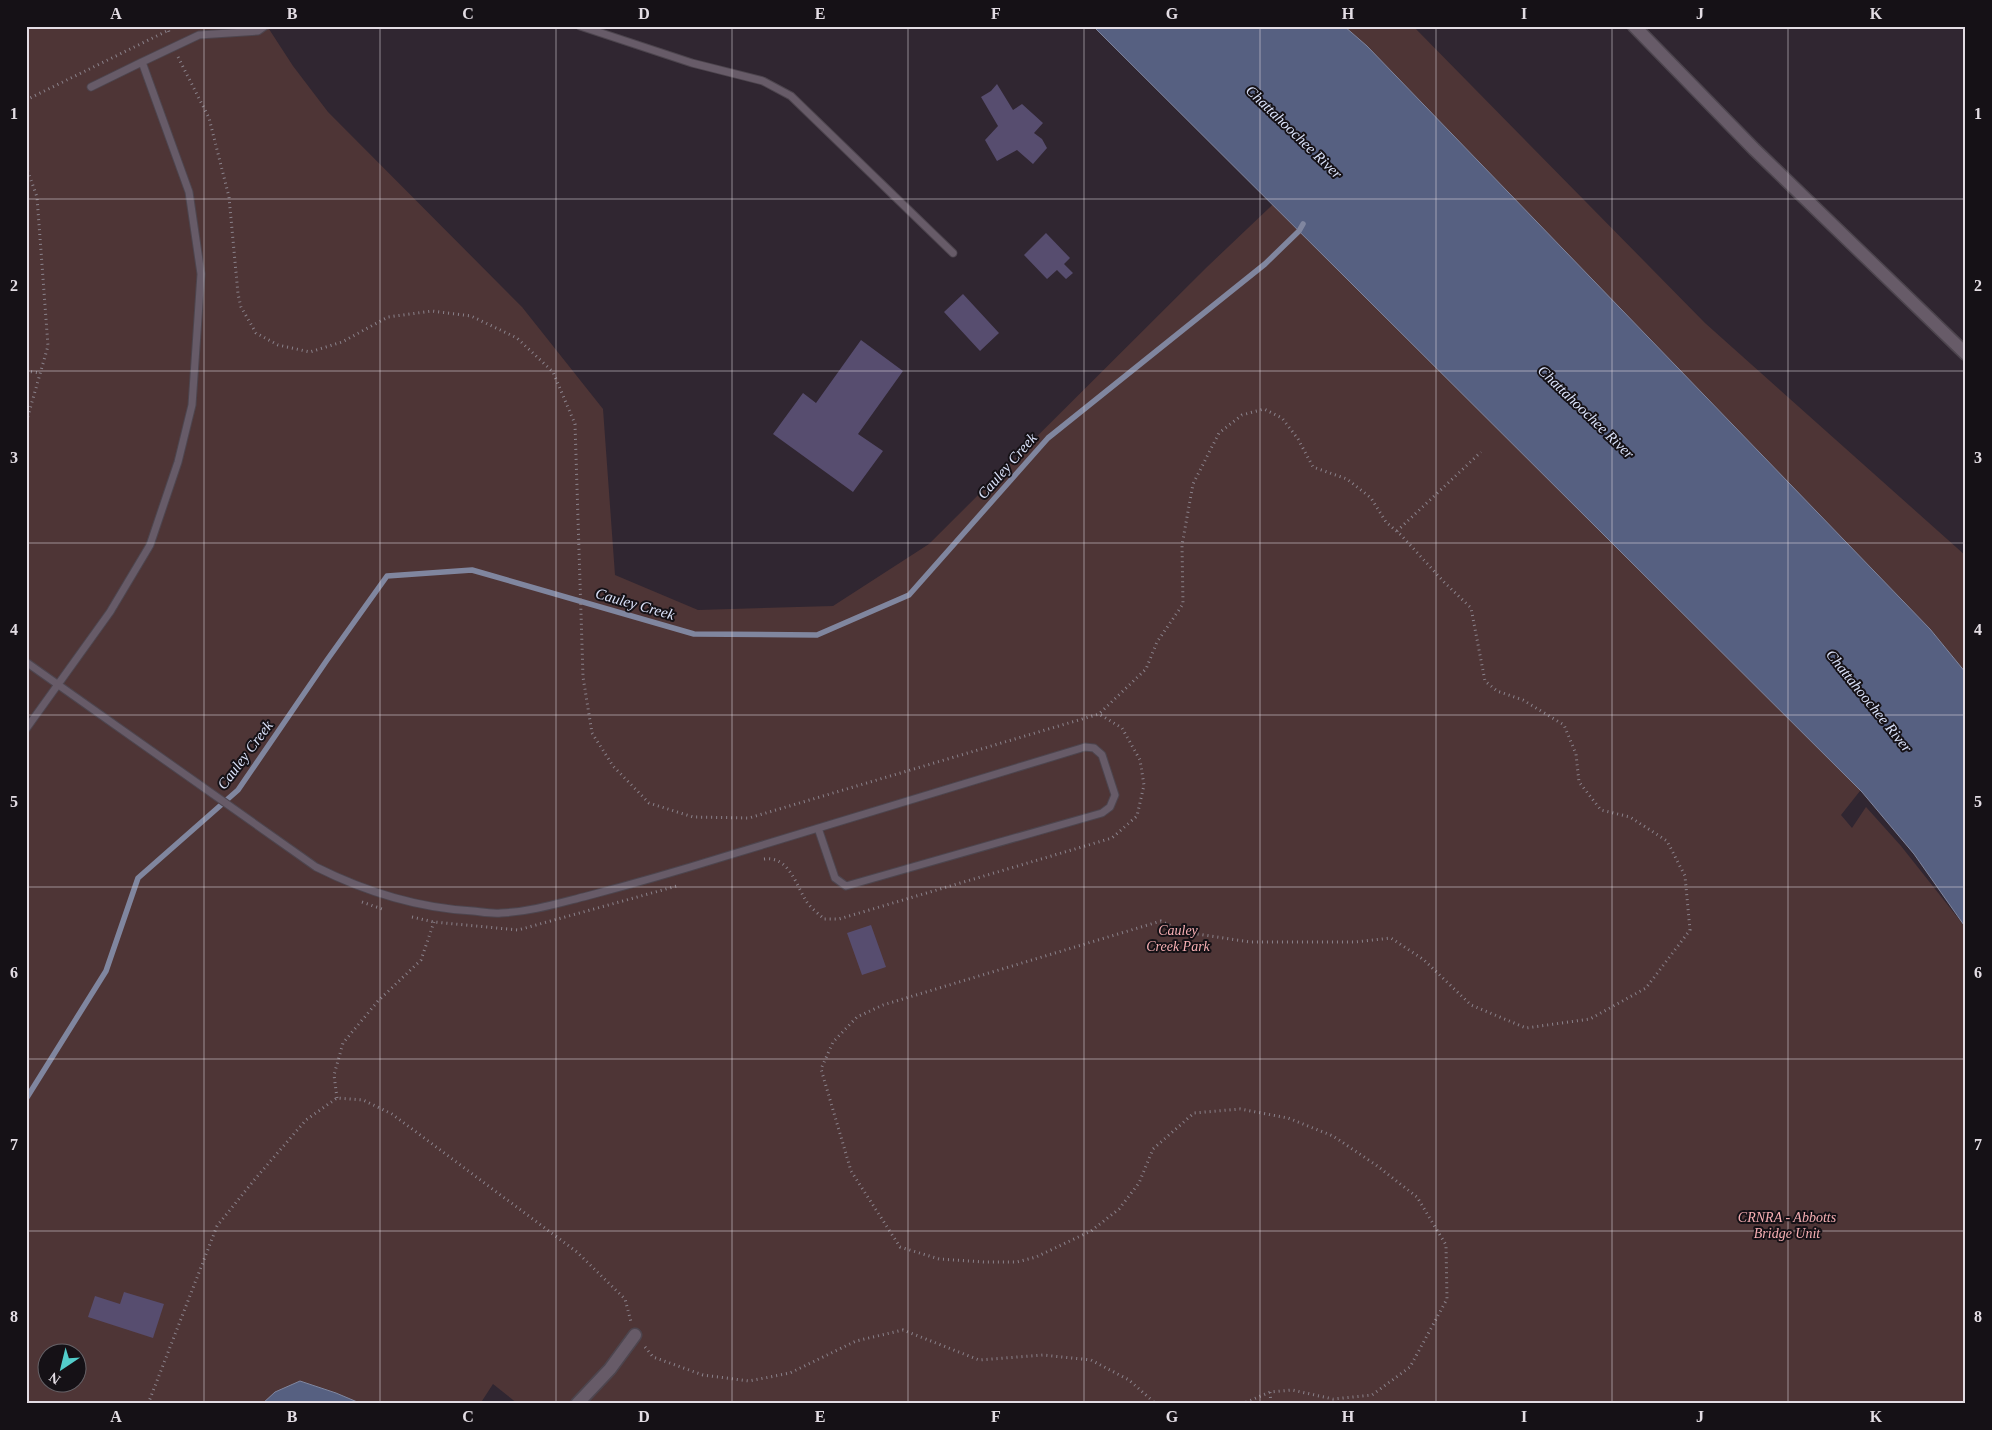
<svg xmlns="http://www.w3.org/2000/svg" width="1992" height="1430" font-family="'Times New Roman',serif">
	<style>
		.green { fill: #4e3536; fill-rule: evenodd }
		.water { fill: #566081; stroke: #80869f }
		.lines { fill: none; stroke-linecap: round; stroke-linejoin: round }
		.stream { stroke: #80869f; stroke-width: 5.5 }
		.building { fill: #574d6f }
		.lane-casing { stroke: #4d454e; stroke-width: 9 }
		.street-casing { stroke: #4d454e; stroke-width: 15 }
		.path { stroke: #8a828b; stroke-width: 3; stroke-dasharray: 1 4; stroke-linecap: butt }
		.lane { stroke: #675b68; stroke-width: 7 }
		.street { stroke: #675b68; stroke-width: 12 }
		.grid { fill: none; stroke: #e3dde4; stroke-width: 1; stroke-opacity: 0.55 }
		.labels { text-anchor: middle; stroke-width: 4; stroke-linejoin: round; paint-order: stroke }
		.park-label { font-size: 14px; font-style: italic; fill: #f7afb3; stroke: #151116 }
		.water-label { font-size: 15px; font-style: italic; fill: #dbe3fb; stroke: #151116 }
		.neatline { fill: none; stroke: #e3dde4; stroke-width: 2 }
		.grid-label { font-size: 16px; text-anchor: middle; font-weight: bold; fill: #e3dde4 }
	</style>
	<rect width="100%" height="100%" fill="#302631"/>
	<path class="green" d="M26,26H267L293,66L328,112L522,307L603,409L615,575L698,610L833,606L929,544L1207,267L1289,189L1871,777L1841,815L1852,828L1866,807L1901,846L1966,928V1404H518L493,1384L480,1404H26ZM48,1352H78V1382H48Z
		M1344,26H1413L1705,323L1966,556V673L1930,629L1367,46Z"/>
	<path class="water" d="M1093,26H1344L1367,46L1930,629L1966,673V928L1914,854L1862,792Z
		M300,1381L336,1393L362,1404H262L275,1392Z"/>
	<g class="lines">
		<path class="stream" d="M26,1099L106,971L138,878L238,790L327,660L387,576L472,570L694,634L817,635L909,595L1048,438L1265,264L1299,231L1303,224"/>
	</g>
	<path class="building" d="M997,84L1013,110L1022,104L1043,123L1034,133L1042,139L1047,148L1033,164L1017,150L997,161L985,140L998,126L981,97L991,91Z
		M1046,233L1070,258L1064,264L1073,273L1066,279L1057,270L1047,279L1024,255Z
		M963,294L999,333L980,351L944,312Z
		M861,340L903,371L858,434L883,451L853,492L773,434L803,393L816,403Z
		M871,925L886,967L862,975L847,933Z
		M124,1292L164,1304L153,1338L88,1317L95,1296L120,1304Z"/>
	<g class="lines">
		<g class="lane-casing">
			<path id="lane" d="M580,26L692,63L763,81L791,96L953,253
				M91,87L142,62
				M26,662L316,867C366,892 416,908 473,911C482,912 492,914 501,913C530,912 559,903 587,896C633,884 678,871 723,857C843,820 964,784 1085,747L1094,748L1102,755L1115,795L1110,807L1102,813L846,886L835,878L818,828
				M26,729L110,612L150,545L178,462L192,405L201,274L189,192L142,62L199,35L258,31L265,26"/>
		</g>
		<g class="street-casing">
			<path id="street" d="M1634,26L1754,149L1966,354
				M577,1404L610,1369L635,1335"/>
		</g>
		<path class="path" d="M167,26L170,35
			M178,57L209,118L229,197L238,294L241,307L256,333L278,345L310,352L342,342L388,317L432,311L471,316L517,338L553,372L575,424L583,677L592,733L613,766L649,803L693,817L749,818L1099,714L1146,669L1157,642L1183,604L1182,545L1193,484L1219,433L1242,415L1264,409L1282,418L1298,439L1313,467L1347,479L1371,498L1386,522L1401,535L1444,582L1471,608L1485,681L1497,691L1523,700L1564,725L1576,754L1579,782L1601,810L1630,817L1667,841L1685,876L1690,930L1646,988L1590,1019L1526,1028L1471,1005L1424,960L1391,938L1355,942H1250L1184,932L1161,921L883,1005L857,1017L833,1042L821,1069L851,1171L900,1247L939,1259L984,1262H1017L1036,1257L1091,1231L1119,1209L1139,1183L1153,1149L1194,1113L1240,1109L1288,1118L1333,1136L1376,1165L1417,1197L1446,1245L1447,1299L1410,1367L1372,1395L1333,1399L1292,1390L1270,1392L1242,1404
			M26,100L169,30
			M26,166L37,197L48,346L26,423
			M26,371L40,373
			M1397,531L1481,452
			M764,859C788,856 795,882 805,899C809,907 818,913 824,919H839L1112,838L1137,816L1144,785L1140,760L1122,728L1099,714
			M362,902L382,909
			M412,917L434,922L518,930L677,886
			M337,1098L334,1075L343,1043L378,1001L421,960L434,922
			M645,1347L653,1357L703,1375L749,1381L790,1373L856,1341L903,1330L979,1360L1043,1355L1091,1360L1129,1380L1156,1404
			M1270,1392L1271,1404
			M148,1404L217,1226L255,1179L306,1120L337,1098L363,1100L392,1114L577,1252L625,1299L631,1322"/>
		<use href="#lane" class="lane"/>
		<use href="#street" class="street"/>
	</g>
	<path class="grid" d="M204,26V1404M380,26V1404M556,26V1404M732,26V1404M908,26V1404M1084,26V1404M1260,26V1404M1436,26V1404M1612,26V1404M1788,26V1404M26,199H1966M26,371H1966M26,543H1966M26,715H1966M26,887H1966M26,1059H1966M26,1231H1966"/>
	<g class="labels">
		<g class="park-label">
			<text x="1178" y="935">Cauley<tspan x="1178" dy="16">Creek Park</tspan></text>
			<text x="1787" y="1222">CRNRA - Abbotts<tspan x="1787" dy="16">Bridge Unit</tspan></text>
		</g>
		<g class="water-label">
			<text transform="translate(1294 132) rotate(44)" y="5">Chattahoochee River</text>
			<text transform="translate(1586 412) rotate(44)" y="5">Chattahoochee River</text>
			<text transform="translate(1007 466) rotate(-49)" y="5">Cauley Creek</text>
			<text transform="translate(635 604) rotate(16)" y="5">Cauley Creek</text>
			<text transform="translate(1869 701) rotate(51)" y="5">Chattahoochee River</text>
			<text transform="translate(245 755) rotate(-53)" y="5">Cauley Creek</text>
		</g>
	</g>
	<rect width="1992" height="1430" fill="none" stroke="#151116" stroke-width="55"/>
	<g transform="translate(62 1368) rotate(215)"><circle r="24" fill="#151116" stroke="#676368"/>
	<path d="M0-4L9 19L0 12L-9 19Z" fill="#53cdcb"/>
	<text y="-8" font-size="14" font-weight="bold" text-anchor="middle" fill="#e3dde4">N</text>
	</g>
	<rect x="28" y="28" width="1936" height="1374" class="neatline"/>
	<g class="grid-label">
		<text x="116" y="19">A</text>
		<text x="292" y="19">B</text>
		<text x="468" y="19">C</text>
		<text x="644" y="19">D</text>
		<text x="820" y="19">E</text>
		<text x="996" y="19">F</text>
		<text x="1172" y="19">G</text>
		<text x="1348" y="19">H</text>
		<text x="1524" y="19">I</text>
		<text x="1700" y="19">J</text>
		<text x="1876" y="19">K</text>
		<text x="14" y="119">1</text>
		<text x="1978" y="119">1</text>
		<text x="14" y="291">2</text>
		<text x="1978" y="291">2</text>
		<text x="14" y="463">3</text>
		<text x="1978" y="463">3</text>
		<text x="14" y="635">4</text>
		<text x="1978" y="635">4</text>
		<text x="14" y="807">5</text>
		<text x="1978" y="807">5</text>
		<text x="14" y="978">6</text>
		<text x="1978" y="978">6</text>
		<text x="14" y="1150">7</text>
		<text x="1978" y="1150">7</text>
		<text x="14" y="1322">8</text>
		<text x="1978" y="1322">8</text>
		<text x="116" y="1422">A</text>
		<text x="292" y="1422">B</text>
		<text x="468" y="1422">C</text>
		<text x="644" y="1422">D</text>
		<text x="820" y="1422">E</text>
		<text x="996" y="1422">F</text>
		<text x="1172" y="1422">G</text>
		<text x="1348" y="1422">H</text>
		<text x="1524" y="1422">I</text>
		<text x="1700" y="1422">J</text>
		<text x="1876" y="1422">K</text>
	</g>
</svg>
